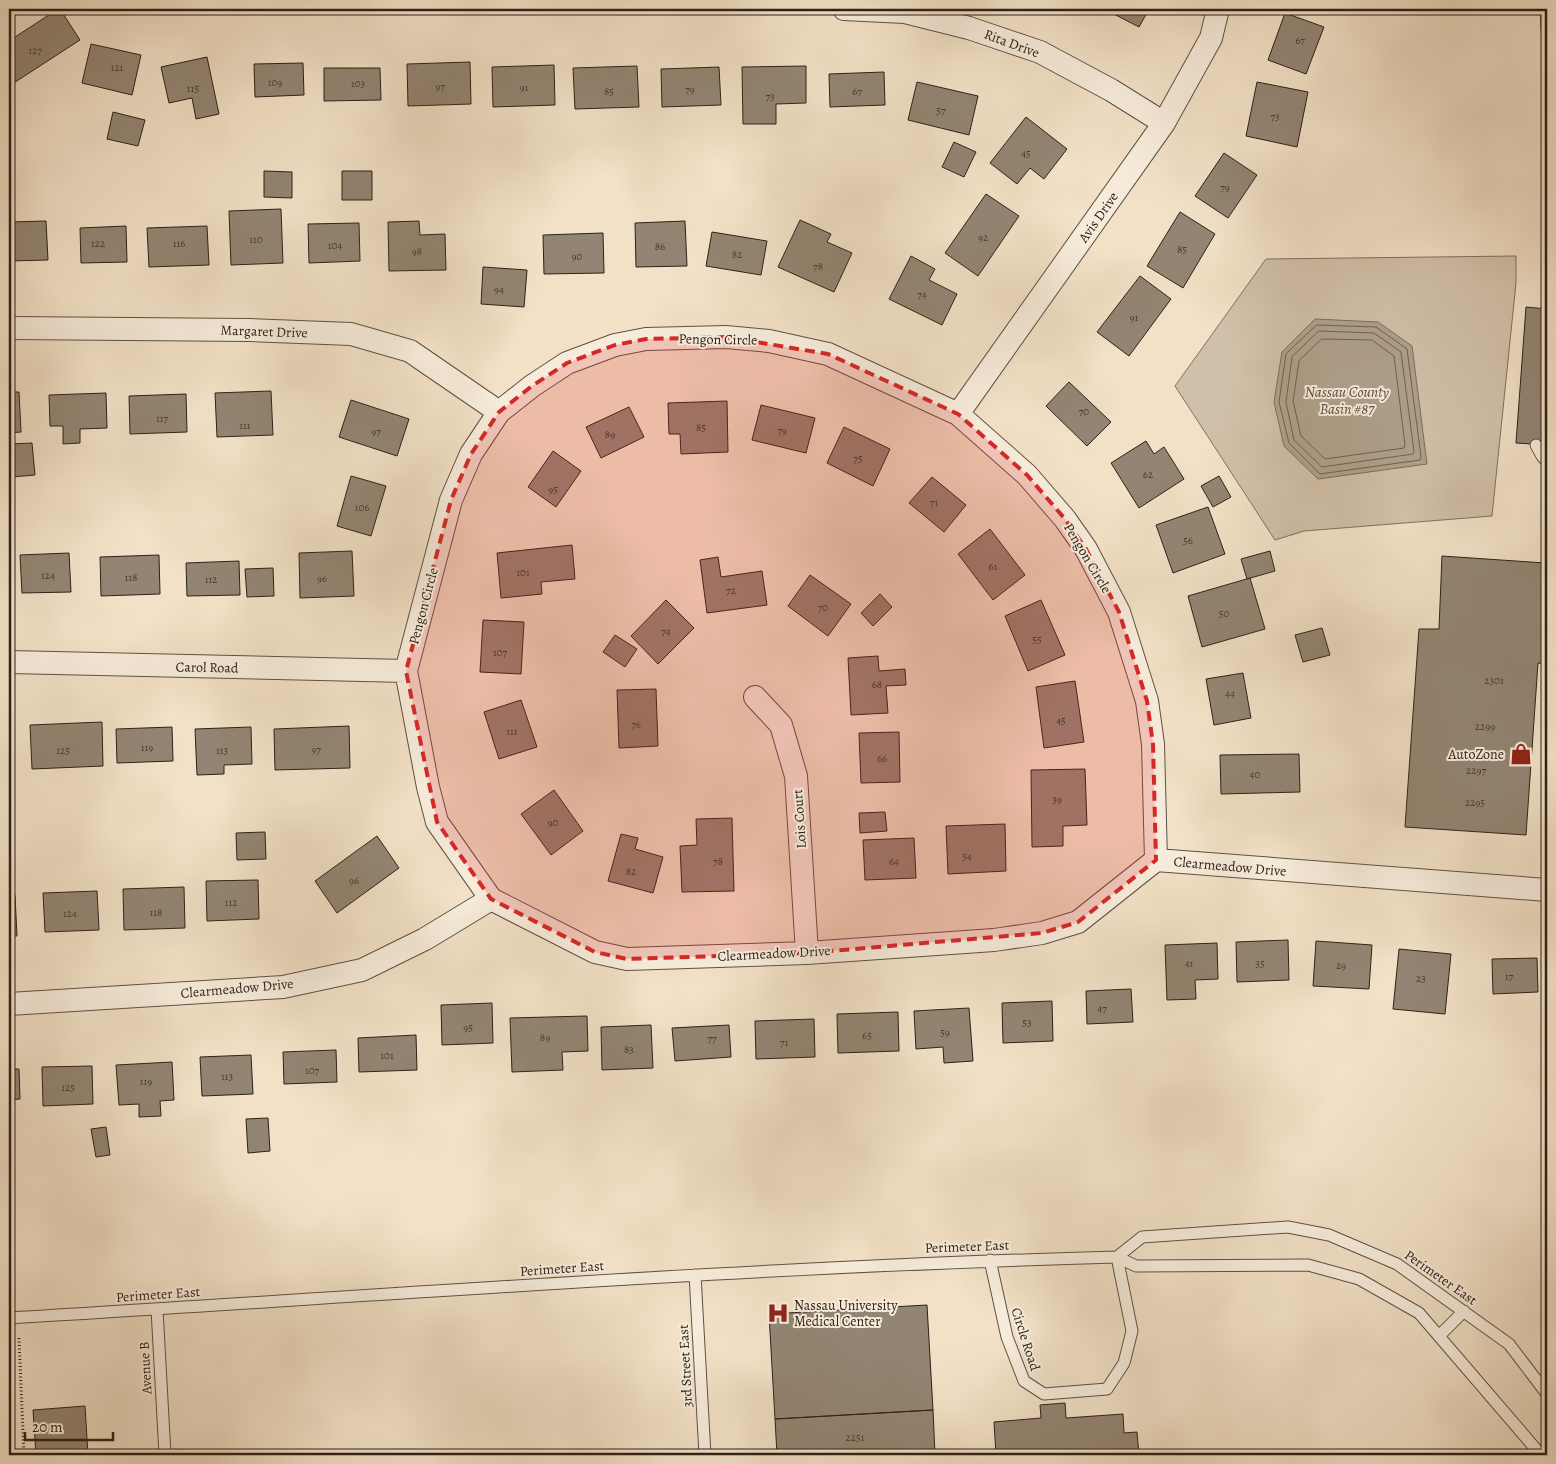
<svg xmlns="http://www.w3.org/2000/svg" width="1556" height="1464" font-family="Alegreya,serif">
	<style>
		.green { fill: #d1c0a9; stroke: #7f7060 }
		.water { fill: #afa08b; stroke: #7b6d5d }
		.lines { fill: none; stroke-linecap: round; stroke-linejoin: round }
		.shore { stroke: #6e6051; stroke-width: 1 }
		.building { fill: #938573; stroke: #2d2117 }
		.lane-casing { stroke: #5e5143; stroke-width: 13 }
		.street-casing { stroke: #5e5143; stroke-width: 24 }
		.path { stroke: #2d2117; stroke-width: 3; stroke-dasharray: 1 2.5; stroke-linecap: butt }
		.lane { stroke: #f7ecdb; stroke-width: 11 }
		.street { stroke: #f7ecdb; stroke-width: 22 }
		.marked { fill: #d62828; fill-opacity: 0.2; stroke: #d62828; stroke-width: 4; stroke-dasharray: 10 6; stroke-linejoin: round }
		.labels { text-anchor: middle; stroke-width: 4; stroke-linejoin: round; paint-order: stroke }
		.number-label { font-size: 11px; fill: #463a2e }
		.street-label { font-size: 14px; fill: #2d2117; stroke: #f7ecdb }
		.poi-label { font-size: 14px; fill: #2d2117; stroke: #f7ecdb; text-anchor: end }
		.water-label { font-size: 15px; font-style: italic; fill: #5a4d40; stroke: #f7ecdb }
	</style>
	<rect width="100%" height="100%" fill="#f2e1c7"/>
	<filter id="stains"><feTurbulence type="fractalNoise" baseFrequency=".004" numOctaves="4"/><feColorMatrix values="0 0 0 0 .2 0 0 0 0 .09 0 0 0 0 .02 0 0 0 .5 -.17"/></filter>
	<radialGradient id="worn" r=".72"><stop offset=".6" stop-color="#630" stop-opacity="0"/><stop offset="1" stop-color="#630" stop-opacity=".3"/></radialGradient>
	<path class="green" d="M1516,256V283L1492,516L1304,531L1275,540L1175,386L1266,259Z"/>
	<path class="water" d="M1315,319L1378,322L1412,346L1427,464L1318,479L1284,446L1274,402L1282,352Z"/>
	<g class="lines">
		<path class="shore" d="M1317,325L1376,327L1407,349L1421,457L1420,460L1320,474L1289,443L1279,402L1286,354Z
			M1319,331L1374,333L1401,352L1414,452L1413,454L1322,467L1294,440L1286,402L1292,357Z
			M1322,339L1372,340L1394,356L1405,445L1404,448L1325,459L1301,436L1293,401L1299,361Z"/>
	</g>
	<path class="building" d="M58,9H60L80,40L9,86V41Z
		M1104,9H1149L1139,27Z
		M1285,13L1324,27L1306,74L1268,60Z
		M91,44L141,55L132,95L82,83Z
		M207,57L219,114L196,119L192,98L169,103L161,67Z
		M470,62L471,104L408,106L407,64Z
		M303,63L304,95L255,97L254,64Z
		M554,65L555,105L493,107L492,67Z
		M637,66L639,107L575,109L573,68Z
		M806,66V103L776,104V124H743L742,67Z
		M719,67L721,105L662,107L661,69Z
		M324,68H380L381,100L324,101Z
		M884,72L885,105L830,107L829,74Z
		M917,82L978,96L969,135L908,120Z
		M1257,82L1308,92L1297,147L1246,136Z
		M113,112L145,120L138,146L107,139Z
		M1026,117L1067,149L1044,179L1030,168L1017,184L990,163Z
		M954,142L976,152L964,177L942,167Z
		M1224,153L1257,175L1228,218L1195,196Z
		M264,171L292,172V198L264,197Z
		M342,171H372V200H342Z
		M986,194L1019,216L978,276L945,253Z
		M281,209L283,263L231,265L229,211Z
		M1180,212L1215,234L1183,288L1147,266Z
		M800,220L831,234L827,242L852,253L834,292L778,267Z
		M46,221L48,260L9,261V222Z
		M419,221L420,235L445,234L446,270L389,271L388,222Z
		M685,221L687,266L636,267L635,223Z
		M359,223L360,261L309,263L308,224Z
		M126,226L127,262L81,263L80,228Z
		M207,226L209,265L149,267L147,228Z
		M712,232L767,241L761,275L706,266Z
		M603,233L604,273L544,274L543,235Z
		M911,256L935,269L929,280L957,294L942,325L889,299Z
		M483,267L527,270L524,307L481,304Z
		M1140,276L1171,299L1129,356L1097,332Z
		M1526,307L1547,309V445L1516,443Z
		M1069,382L1111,422L1087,446L1046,406Z
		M271,391L273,435L217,437L215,393Z
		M9,392H19L21,432L9,433Z
		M106,393L107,428L80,429V443L63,444V426H50L49,395Z
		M186,394L187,432L130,434L129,396Z
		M351,400L409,419L397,456L339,437Z
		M727,401L728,452L681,454L680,434H669L668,403Z
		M761,405L815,418L806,453L752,440Z
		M629,407L644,437L601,458L586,427Z
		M844,427L890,449L873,486L827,463Z
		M1146,441L1154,454L1164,447L1184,479L1139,508L1111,463Z
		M32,443L35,475L12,477L10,444Z
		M553,451L581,471L556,507L528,487Z
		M351,476L386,486L371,536L337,526Z
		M1219,476L1231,497L1213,507L1201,486Z
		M932,477L966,505L944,532L909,503Z
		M1208,507L1225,554L1173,573L1156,525Z
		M990,529L1025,575L993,600L958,554Z
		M1547,535V664L1538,663L1526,835L1405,827L1419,629H1439L1442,556L1545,563Z
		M572,545L575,579L541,582L542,594L501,598L497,553Z
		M352,551L354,596L300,598L299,553Z
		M1270,551L1275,571L1247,579L1241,559Z
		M69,553L71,592L22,593L20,555Z
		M159,555L160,594L101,596L100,557Z
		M718,557L721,577L762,571L767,605L707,613L700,560Z
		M239,561L240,595L187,596L186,563Z
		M273,568L274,596L247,597L245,569Z
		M810,575L851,604L828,636L788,606Z
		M1250,578L1265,629L1202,647L1188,596Z
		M880,594L892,607L873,626L861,613Z
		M666,600L694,628L658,664L631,636Z
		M1041,600L1065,655L1028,671L1005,616Z
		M483,620L524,622L521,674L480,672Z
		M1322,628L1330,655L1303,662L1295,635Z
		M615,635L637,649L625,667L603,652Z
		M878,656L879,671L905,669L906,685L886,686L888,713L851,715L848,658Z
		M1243,673L1251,718L1214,725L1206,679Z
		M1075,681L1084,742L1044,748L1036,687Z
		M656,689L658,746L619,748L617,690Z
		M521,700L537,747L499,759L484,712Z
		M102,722L103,766L32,769L30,725Z
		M349,726L350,768L275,770L274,729Z
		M172,727L173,761L117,763L116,729Z
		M251,727L252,764L224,765V774L197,775L195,729Z
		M899,732L900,782L861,783L859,733Z
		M1299,754L1300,792L1221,794L1220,755Z
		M1085,769L1087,825L1063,826V846L1032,847L1031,770Z
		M554,790L583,831L551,855L521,814Z
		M885,812L887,831L860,833L859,813Z
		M732,818L734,891L682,892L680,846L697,845L696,819Z
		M1005,824L1006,871L948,874L946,826Z
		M265,832L266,859L237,860L236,833Z
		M621,834L638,838L635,849L663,857L653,893L608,881Z
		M377,836L399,868L337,913L315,881Z
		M914,838L916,878L865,880L863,840Z
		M258,880L259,919L207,921L206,881Z
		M184,887L185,928L124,930L123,889Z
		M97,891L99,930L45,932L43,893Z
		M9,895H15L17,936H9Z
		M1288,940L1289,980L1237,982L1236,942Z
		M1316,941L1372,945L1369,989L1313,986Z
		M1217,943L1218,979L1195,980L1196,999L1167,1000L1165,945Z
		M1399,949L1451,954L1445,1014L1393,1009Z
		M1537,958L1538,992L1493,994L1492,959Z
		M1131,989L1133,1022L1087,1024L1086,991Z
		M1052,1001L1053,1041L1003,1043L1002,1003Z
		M492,1003L493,1043L442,1045L441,1005Z
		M969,1008L973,1061L944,1063L943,1047L916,1049L914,1011Z
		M898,1012L899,1051L838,1053L837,1014Z
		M587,1016L588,1051L562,1052L563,1070L512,1072L510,1018Z
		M814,1019L815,1057L756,1059L755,1021Z
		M651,1025L653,1068L602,1070L601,1027Z
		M729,1025L731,1057L675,1061L672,1028Z
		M416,1035L417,1070L359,1072L358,1038Z
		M336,1050L337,1082L284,1084L283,1052Z
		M251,1055L253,1094L202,1096L200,1057Z
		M172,1062L174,1100L160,1101L161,1116L139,1117V1104L119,1105L116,1065Z
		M92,1066L93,1104L43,1106L42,1067Z
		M9,1069H19L20,1099L9,1100Z
		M268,1118L270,1151L248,1153L246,1119Z
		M106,1127L110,1155L96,1157L91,1129Z
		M927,1305L933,1410L775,1419L769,1314Z
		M1065,1403L1066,1418L1123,1414L1124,1433L1137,1432L1139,1455H996L994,1422L1041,1418L1040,1405Z
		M85,1406L88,1455H36L33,1410Z
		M933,1410L935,1455H777L775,1419Z"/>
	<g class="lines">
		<g class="lane-casing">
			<path id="lane" d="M1546,9L1547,30
				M1547,309V308
				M1536,445L1542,456L1547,462
				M1117,1257L1142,1237L1288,1227L1329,1235L1397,1264L1509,1344L1547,1394
				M990,1260L1007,1337L1024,1381L1044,1394L1107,1389L1124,1363L1132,1331L1117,1257
				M695,1275L705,1455
				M157,1309L165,1455
				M9,1318C378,1296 747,1267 1117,1257L1136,1266L1308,1265L1359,1279L1419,1313L1541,1455
				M1439,1336L1464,1311"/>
		</g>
		<g class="street-casing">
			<path id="street" d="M844,9L905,12L969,28L1040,52L1111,90L1164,123
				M9,328L250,330L351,334L410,351L499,412
				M958,414L1164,123L1211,38L1218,9
				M9,662L406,671
				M755,697L781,725L796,776L807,953
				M1156,860L1153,744L1147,701L1119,612L1086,549L1065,519L1027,475L958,414L828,354L769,341L726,337L646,339L615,345L567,363L532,386L499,412L471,454L451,500L406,671L428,787L437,822L491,899L595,952L627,959L807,953L994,940L1042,933L1078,922L1156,860L1547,890
				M9,1004L283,987L362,970L425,939L491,899"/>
		</g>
		<path class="path" d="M19,1338L24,1455"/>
		<use href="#lane" class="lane"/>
		<use href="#street" class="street"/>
	</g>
	<path class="marked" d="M726,337L828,354L958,414L1027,475L1065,519L1086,549L1119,612L1147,701L1153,744L1156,860L1078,922L1042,933L807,953L627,959L595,952L491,899L437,822L406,671L451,500L471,454L499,412L532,386L567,363L615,345L646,339Z"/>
	<defs>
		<g id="shop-bare" transform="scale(1.725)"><path d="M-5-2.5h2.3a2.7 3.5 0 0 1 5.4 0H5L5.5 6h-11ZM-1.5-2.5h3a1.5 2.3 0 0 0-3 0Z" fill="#8f2418" stroke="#f7ecdb" stroke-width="2.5" paint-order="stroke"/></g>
		<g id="hospital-bare" transform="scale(1.725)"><path d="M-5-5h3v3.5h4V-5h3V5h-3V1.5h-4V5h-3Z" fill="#8f2418" stroke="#f7ecdb" stroke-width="2.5" paint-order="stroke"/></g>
	</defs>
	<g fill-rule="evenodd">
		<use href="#shop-bare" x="1521" y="754"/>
		<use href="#hospital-bare" x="778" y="1313"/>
	</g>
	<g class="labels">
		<g class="number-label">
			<text x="1300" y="44">67</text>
			<text x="35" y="54">127</text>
			<text x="117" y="71">121</text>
			<text x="275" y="86">109</text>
			<text x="358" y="87">103</text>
			<text x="440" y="90">97</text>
			<text x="524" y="91">91</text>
			<text x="193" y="92">115</text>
			<text x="690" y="93">79</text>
			<text x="609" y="95">85</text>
			<text x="857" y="95">67</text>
			<text x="770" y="100">73</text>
			<text x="941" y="114">57</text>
			<text x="1275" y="120">73</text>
			<text x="1026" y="157">45</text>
			<text x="1225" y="191">79</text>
			<text x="983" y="241">92</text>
			<text x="256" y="243">110</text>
			<text x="98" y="247">122</text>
			<text x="179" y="247">116</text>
			<text x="335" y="249">104</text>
			<text x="660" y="250">86</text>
			<text x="1182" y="253">85</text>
			<text x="417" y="255">98</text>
			<text x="737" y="258">82</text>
			<text x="577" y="260">90</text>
			<text x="818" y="270">78</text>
			<text x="499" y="293">94</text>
			<text x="922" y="298">74</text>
			<text x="1134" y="321">91</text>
			<text x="1084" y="415">70</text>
			<text x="162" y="422">117</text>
			<text x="245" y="429">111</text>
			<text x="701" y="431">85</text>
			<text x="782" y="434">79</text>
			<text x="376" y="435">97</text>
			<text x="610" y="438">89</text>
			<text x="858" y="462">75</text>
			<text x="1148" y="478">62</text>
			<text x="553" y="493">95</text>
			<text x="934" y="506">71</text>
			<text x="362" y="511">106</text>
			<text x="1188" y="544">56</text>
			<text x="993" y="570">61</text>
			<text x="523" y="576">101</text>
			<text x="48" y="579">124</text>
			<text x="131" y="581">118</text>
			<text x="322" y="582">96</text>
			<text x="211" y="583">112</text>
			<text x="731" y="594">72</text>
			<text x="823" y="611">70</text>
			<text x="1224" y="617">50</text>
			<text x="666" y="635">74</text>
			<text x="1037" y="643">55</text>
			<text x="500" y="656">107</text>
			<text x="1494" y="684">2301</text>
			<text x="877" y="688">68</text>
			<text x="1230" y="697">44</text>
			<text x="1061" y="724">45</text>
			<text x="636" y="728">76</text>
			<text x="1485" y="730">2299</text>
			<text x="512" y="735">111</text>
			<text x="147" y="751">119</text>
			<text x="316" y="753">97</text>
			<text x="63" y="754">125</text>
			<text x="222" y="754">113</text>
			<text x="882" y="762">66</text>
			<text x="1476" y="774">2297</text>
			<text x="1255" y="778">40</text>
			<text x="1057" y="803">39</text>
			<text x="1475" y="806">2295</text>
			<text x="553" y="826">90</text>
			<text x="967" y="860">54</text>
			<text x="718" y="865">78</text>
			<text x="894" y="865">64</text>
			<text x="631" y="875">82</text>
			<text x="354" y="884">96</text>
			<text x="231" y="906">112</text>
			<text x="156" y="916">118</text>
			<text x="70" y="917">124</text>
			<text x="1189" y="967">41</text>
			<text x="1260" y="967">35</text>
			<text x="1341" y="969">29</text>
			<text x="1509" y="980">17</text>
			<text x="1421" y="982">23</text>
			<text x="1102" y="1012">47</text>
			<text x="1027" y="1026">53</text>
			<text x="468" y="1031">95</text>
			<text x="945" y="1036">59</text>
			<text x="867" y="1039">65</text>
			<text x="545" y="1041">89</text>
			<text x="712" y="1042">77</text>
			<text x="784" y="1046">71</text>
			<text x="629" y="1053">83</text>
			<text x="387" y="1059">101</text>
			<text x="312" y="1074">107</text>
			<text x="227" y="1080">113</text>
			<text x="146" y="1085">119</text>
			<text x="68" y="1091">125</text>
			<text x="855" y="1441">2251</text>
		</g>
		<g class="street-label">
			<text transform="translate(1012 43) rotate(20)" y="5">Rita Drive</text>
			<text transform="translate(1098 217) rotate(-55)" y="5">Avis Drive</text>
			<text transform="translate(264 331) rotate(2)" y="5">Margaret Drive</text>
			<text transform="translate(718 339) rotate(1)" y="5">Pengon Circle</text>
			<text transform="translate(1088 558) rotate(59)" y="5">Pengon Circle</text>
			<text transform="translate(423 606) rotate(-75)" y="5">Pengon Circle</text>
			<text transform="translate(207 667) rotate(1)" y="5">Carol Road</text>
			<text transform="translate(799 819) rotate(-94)" y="5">Lois Court</text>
			<text transform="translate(1230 866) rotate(5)" y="5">Clearmeadow Drive</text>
			<text transform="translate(774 953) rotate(-3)" y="5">Clearmeadow Drive</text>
			<text transform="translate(237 988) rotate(-5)" y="5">Clearmeadow Drive</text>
			<text transform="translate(967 1246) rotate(-2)" y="5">Perimeter East</text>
			<text transform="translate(562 1268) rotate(-4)" y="5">Perimeter East</text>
			<text transform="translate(1441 1277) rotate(35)" y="5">Perimeter East</text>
			<text transform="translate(158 1294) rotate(-4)" y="5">Perimeter East</text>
			<text transform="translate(1026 1339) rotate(72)" y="5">Circle Road</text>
			<text transform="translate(685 1366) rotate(-93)" y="5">3rd Street East</text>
			<text transform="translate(145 1368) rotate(-93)" y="5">Avenue B</text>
		</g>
		<g class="poi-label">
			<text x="1504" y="759">AutoZone</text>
			<text x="794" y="1310" text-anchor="start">Nassau University<tspan x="794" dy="16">Medical Center</tspan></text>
		</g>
		<g class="water-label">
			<text x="1347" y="397">Nassau County<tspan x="1347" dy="17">Basin #87</tspan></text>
		</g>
	</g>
	<rect width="1556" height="1464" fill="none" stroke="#f2e1c7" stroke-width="30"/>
	<rect x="10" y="10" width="1536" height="1444" fill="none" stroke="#2d2117" stroke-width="2.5"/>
	<rect x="15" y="15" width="1526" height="1434" fill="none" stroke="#2d2117"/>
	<path d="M25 1432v8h88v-8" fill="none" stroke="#2d2117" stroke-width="2.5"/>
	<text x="32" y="1432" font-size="15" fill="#2d2117" stroke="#f7ecdb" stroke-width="4" paint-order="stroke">20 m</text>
	<rect width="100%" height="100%" filter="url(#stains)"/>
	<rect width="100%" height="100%" fill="url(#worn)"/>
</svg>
